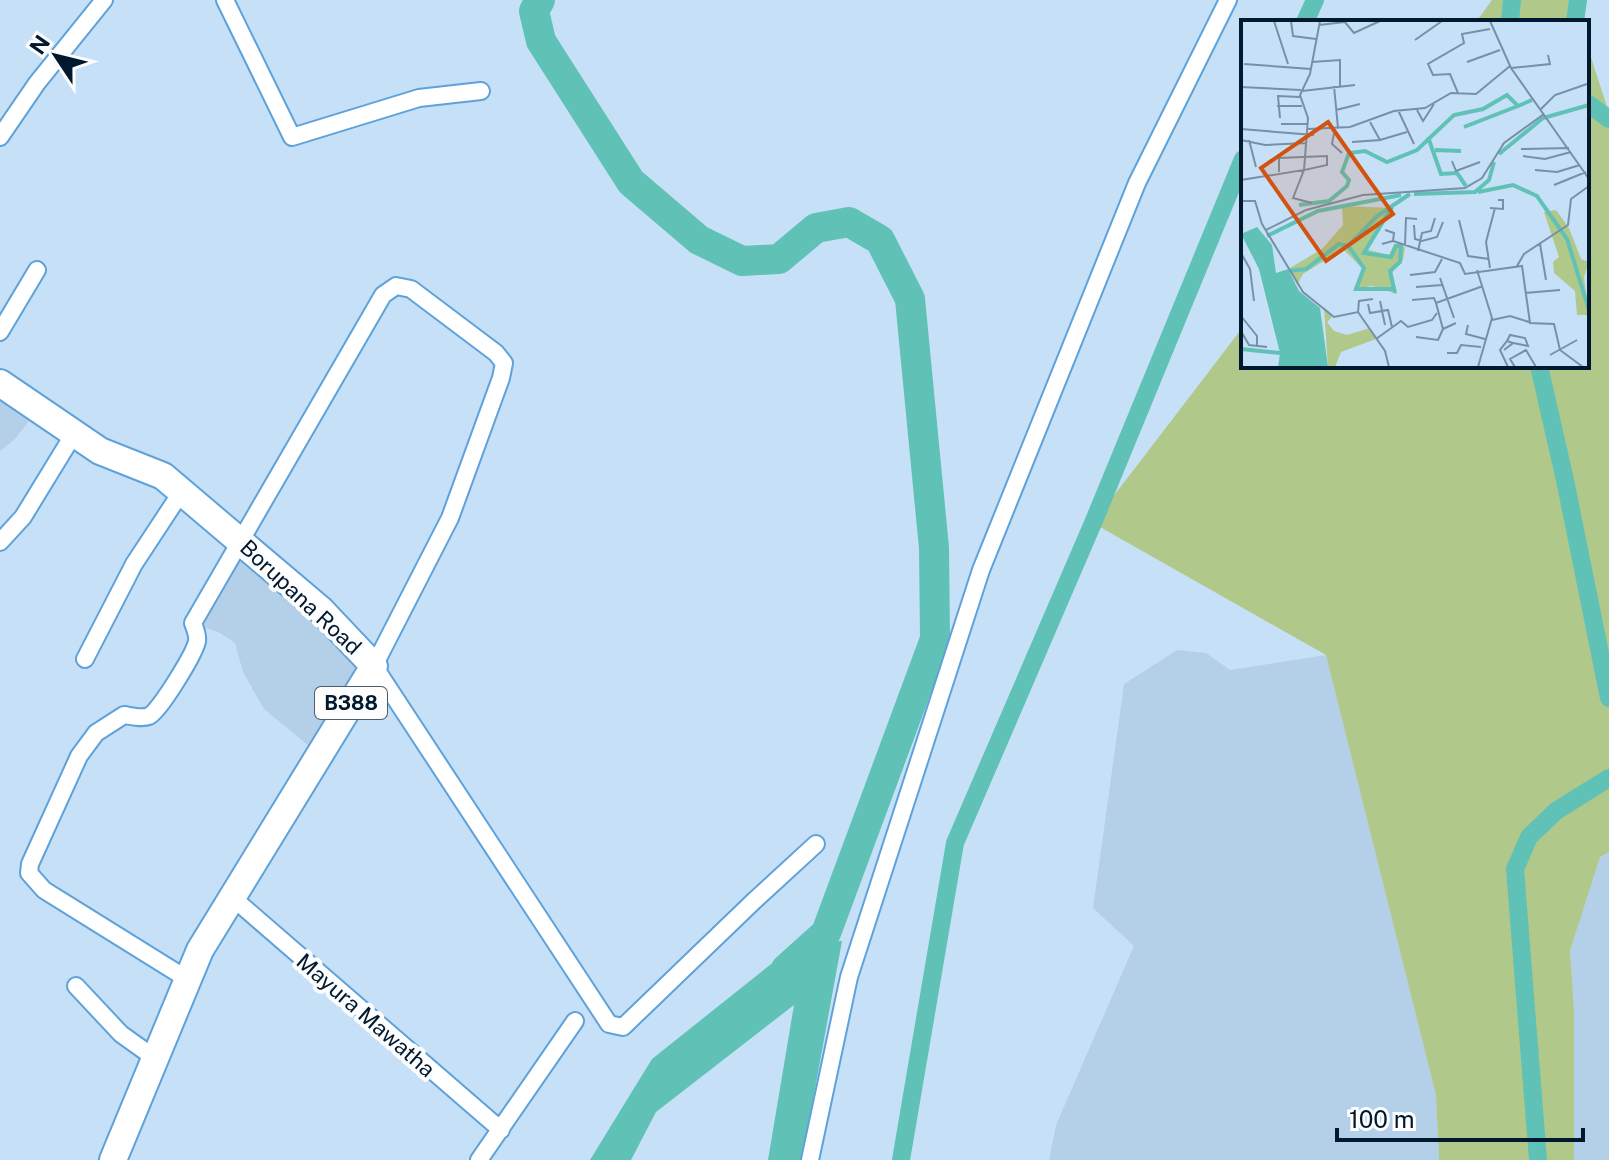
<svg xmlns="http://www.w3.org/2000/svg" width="1609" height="1160" font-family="'Public Sans',sans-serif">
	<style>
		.built { fill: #b4d0e9 }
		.green { fill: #b0c889 }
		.water { fill: #60c2b6 }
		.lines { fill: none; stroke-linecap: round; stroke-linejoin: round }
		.canal { stroke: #60c2b6; stroke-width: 18 }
		.river { stroke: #60c2b6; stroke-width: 30 }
		.street-casing { stroke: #5ea2d9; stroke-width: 20 }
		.primary-casing { stroke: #5ea2d9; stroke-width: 30 }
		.street { stroke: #fff; stroke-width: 16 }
		.primary { stroke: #fff; stroke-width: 26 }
		.labels { text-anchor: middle; stroke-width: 8; stroke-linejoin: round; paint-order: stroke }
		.shield { fill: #fdfdfd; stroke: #4c5d6c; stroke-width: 2 }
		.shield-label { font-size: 20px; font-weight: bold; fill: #00192e }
		.street-label { font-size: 22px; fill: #00192e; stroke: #fdfdfd }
		.inset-river { fill: none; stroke: #60c2b6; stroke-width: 4 }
		.inset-road { fill: none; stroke: #7790a7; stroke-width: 2 }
		.view { fill: #d1530f; fill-opacity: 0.15; stroke: #d1530f; stroke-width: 4 }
		.inset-edge { fill: none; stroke: #00192e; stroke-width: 4 }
	</style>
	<rect width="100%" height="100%" fill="#c6e0f8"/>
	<path class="built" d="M0,383L31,418L15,439L0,451Z
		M240,539L374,666L310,747L264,709L243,672L235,643L220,633L193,623Z
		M1177,650L1206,653L1230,670L1326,655L1436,1095L1439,1160H1049L1056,1125L1134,946L1093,908L1124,684Z
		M1609,852V1160H1574V1009L1570,951L1600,856Z"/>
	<path class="green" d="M1492,0H1572L1580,22H1476Z
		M1587,45L1609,113V852L1600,857L1570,951L1574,1009V1160H1439L1436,1095L1326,655L1093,523L1243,327V366H1587Z"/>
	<path class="water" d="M842,941L802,1160H768L794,1005L656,1112L631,1160H590L652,1059L795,945Z"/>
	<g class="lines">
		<path class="canal" d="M1305,22L1315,0
			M1510,22L1512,0
			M1575,22L1578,0
			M1587,103L1609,119
			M1539,366L1565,480L1609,698
			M901,1160L955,843L1093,523L1243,159
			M1538,1160L1515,869L1529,837L1556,811L1609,778"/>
		<path class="river" d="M540,0L534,11L541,41L631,182L699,240L742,261L779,259L816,228L849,222L880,240L910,299L934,548L935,639L826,933L786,969"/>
		<g class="street-casing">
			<path id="street" d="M225,0L292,137L419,98L481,91
				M0,137L37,83L104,0
				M0,332L37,270
				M0,542L23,517L75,432
				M85,659L134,564L182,491
				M233,898L501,1130
				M187,979L44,890L29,873L30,864L79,756L96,733L124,715C131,716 142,719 149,716C159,712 195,653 197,641C198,635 195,629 193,623L383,295L396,286L411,289L496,353L504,363L501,378L450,518L374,666L609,1024L623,1027L755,900L816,844
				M76,986L121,1034L156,1059
				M479,1160L575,1021
				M810,1160L849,977L981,570L1137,183L1228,0"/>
		</g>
		<g class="primary-casing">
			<path id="primary" d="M0,383L100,451L163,476L321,610L374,666L200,950L113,1160"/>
		</g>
		<use href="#street" class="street"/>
		<use href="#primary" class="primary"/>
	</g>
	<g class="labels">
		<rect class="shield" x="315" y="687" width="72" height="32" rx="6"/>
		<g class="shield-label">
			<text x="351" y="710">B388</text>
		</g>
		<g class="street-label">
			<text transform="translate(301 597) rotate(43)" y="8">Borupana Road</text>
			<text transform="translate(366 1015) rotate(41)" y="8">Mayura Mawatha</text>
		</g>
	</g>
	<g transform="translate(1241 20)">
		<rect width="348" height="348" fill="#c6e0f8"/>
		<path d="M101,186L153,188L124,229L148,235L153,224L164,227L162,240L150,254L156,274L131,266L113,269L121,248L102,229L62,254L56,265L49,248L81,229L102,205ZM315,190L328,208L340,239L348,242L343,257L348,295H336L334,271L313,253L312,242L318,237L303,192ZM83,287L92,296L86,302L93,311L106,315L129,308L135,319L100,332L94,347H87Z" fill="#b0c889"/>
		<path d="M16,207L31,225L35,253L47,249L58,271L79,288L87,347H37L39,333L18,249L0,214Z" fill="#60c2b6"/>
		<path class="inset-river" d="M223,107L277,86M187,117L200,154L216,153L225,166M194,130L220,131M258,134L302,98L348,85M237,172L272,165L296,176L326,219L348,290M173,174L234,172L248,160L253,142M58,185L88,181L106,166L108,160L101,152L108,133L124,131L146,142L176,130L213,95L242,89L266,75L277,86L291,80M151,187L123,233L150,237L155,226H160L159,242L149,251L154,273M26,216L77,191L160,175M108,227L123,248L115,269H153M48,251L65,249L98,224L107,226L136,196L169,174M0,329L39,333"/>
		<path class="inset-road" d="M33,1L47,44M50,1L52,16L75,19M103,1L113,13L139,1M249,1L270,48L348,159M78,5L104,2M174,20L201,1M71,42L99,40V66M226,42L259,30M3,44L70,49M270,48L309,44L307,35M93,66L97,108M0,67L60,70M61,71L114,65M217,73L209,54L192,55L187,44L223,23L221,14L249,9M36,86H61M300,89L314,75L346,64M95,90L119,84M157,90L173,124M176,90L182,101L193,84M39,98L37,76L59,77M40,104H67M94,108L91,124L101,133M0,109L73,115M67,109L109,107L153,91L184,88L210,73L235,74L269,46M0,120L24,125L65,123M8,120L15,147M139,120L166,112M111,122L139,120L129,102M280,129L328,128M282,136L304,139L330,132M211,141L215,151L239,142M294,150L316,152L339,145M38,152V138L86,136V145L63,150L52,178L71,183M0,160L63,150L67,98L59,75L69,54L79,1M313,165L345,152M0,181H14L21,204L62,272L93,297L117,292L144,331L148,347M249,188L262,189V180H257M218,200L227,236L248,239M173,205L174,219L181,221L196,217L202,202M25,210L65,190L122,175L224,168L241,158L263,123L303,94M152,221L219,243L224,254L281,246L289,303L313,304L319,330L342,347M141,224L152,221L153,213L144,210M299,224L305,260M164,225L165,198L176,199M177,231L181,213L190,211L194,198M0,233L9,249L13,281M276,246L283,234L327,205L330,179L348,166M249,248L245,222L254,188M236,250L251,298L237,347M169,255L194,252L201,239M199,258L213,298M175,267L201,265M284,273L319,270M171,280L193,278L195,283L242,266M139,281L144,305M195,283L202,309L215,303M127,284L129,293L147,290L151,307M117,292L118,281L132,279M0,296L16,316V326M251,300L269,296L288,302M227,305L225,314L244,319M0,311L8,325L26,327M175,317L197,320L202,309M135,319L160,301L167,307L191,300L196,293M266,321L269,315L284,318L287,326L272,323M263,330L272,323L266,321L259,330L267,347M206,333H216L220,325L240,327M309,335L336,320M274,347L269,339L285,330L295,347"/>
		<path class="view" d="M87,102L152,194L85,241L20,148Z"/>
		<rect width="348" height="348" class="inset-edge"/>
	</g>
	<g transform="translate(56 56) rotate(305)" stroke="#fdfdfd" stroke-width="6" paint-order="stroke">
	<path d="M0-6L14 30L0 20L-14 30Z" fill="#00192e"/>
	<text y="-12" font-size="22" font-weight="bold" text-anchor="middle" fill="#00192e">N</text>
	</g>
	<path d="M1337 1128v12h246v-12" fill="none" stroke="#00192e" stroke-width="4"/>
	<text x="1349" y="1128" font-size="24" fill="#00192e" stroke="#fdfdfd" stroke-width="6" paint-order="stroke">100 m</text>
</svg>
